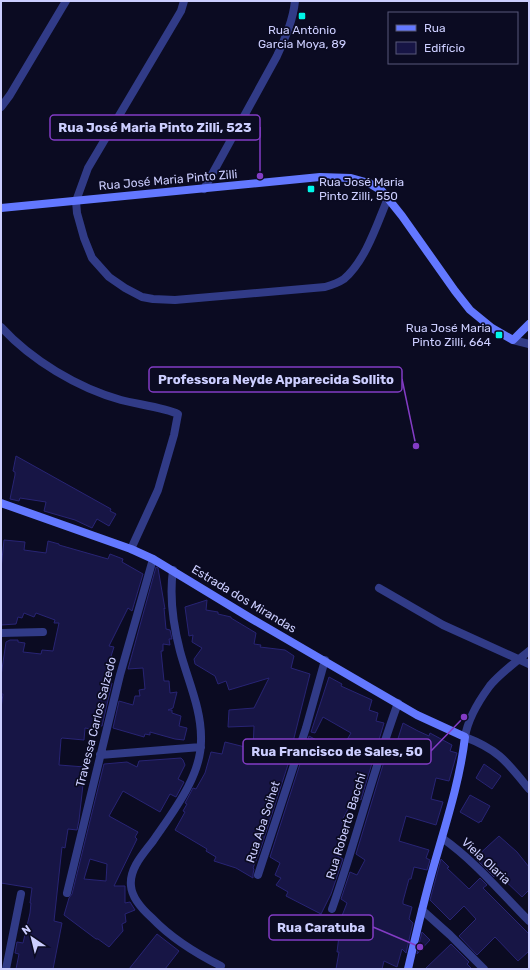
<svg xmlns="http://www.w3.org/2000/svg" width="530" height="970" font-family="Rubik,sans-serif">
	<style>
		.building { fill: #171545; stroke: #282474; fill-rule: evenodd }
		.lines { fill: none; stroke-linecap: round; stroke-linejoin: round }
		.street { stroke: #313b87; stroke-width: 8 }
		.secondary { stroke: #6378ff; stroke-width: 8 }
		.poi-dot { fill: #00f7e9; stroke: #0b0b22; stroke-width: 1.5 }
		.labels { text-anchor: middle; stroke-width: 3.5; stroke-linejoin: round; paint-order: stroke }
		.poi-label { font-size: 12px; fill: #ccceff; stroke: #0b0b22 }
		.street-label { font-size: 12px; fill: #ccceff; stroke: #0b0b22 }
		.leader { fill: none; stroke: #833cc5; stroke-width: 1.5 }
		.callout-dot { fill: #833cc5; stroke: #0b0b22; stroke-width: 1.5 }
		.callout { fill: #0b0b22; stroke: #833cc5; stroke-width: 1.5 }
		.callout-label { font-size: 13px; text-anchor: middle; font-weight: bold; fill: #ccceff }
	</style>
	<rect width="100%" height="100%" fill="#0b0b22"/>
	<path class="building" d="M16,456L111,509L110,511L116,514L109,526L97,519L92,528L75,520L44,511L46,502L20,498L19,501L10,499L15,475V472L13,471Z
		M4,540L25,542L24,550L46,553L48,541L59,544V545L108,559L110,554L123,559L122,562L143,574L132,611L128,608L109,646L114,647L103,681L112,683L102,726H99L97,730L85,728L84,740L62,738L61,739L59,765L85,767L79,820L77,830L68,829L65,848L62,847L54,921L62,923L53,969H16L19,954L15,953L17,942L23,943L30,913L31,903H30L32,888L1,883V708L3,694H1V676L6,642L10,640H18V642L25,643L23,652L41,654L42,650L53,651L59,623H54L55,620L36,613L34,617L24,613L22,618L18,617L16,624L1,625V569Z
		M156,567L158,568L165,609L164,608L166,629L170,630L172,639H169L170,645L163,644V651H161L164,681H169L170,693L177,692L173,708L168,710H172V713L181,716L179,726L187,728L184,740L175,739L150,732V735L145,734L144,737L113,728L119,701L133,705L135,696H140L139,690L145,689L143,668L128,669Z
		M207,600L206,610L218,612V614L231,617V618L256,633L254,644L261,645L260,647L285,650L294,656L291,668L310,674L293,742L295,743L260,851L253,868L254,869L253,874V878L236,868L214,861L216,857L206,851L207,849L175,830L185,812L183,811L187,804L185,803L193,788L196,789L205,773L211,752L222,754L225,742L253,749L254,726L228,727L229,710L254,708L269,678L229,690L226,681L218,684L215,676L195,664L194,659L202,648L192,642L193,635L189,636L185,607Z
		M329,677L342,684L341,686L372,700L369,710L378,713L376,721L384,723L361,800L355,796L341,822L351,827L336,855L343,859L331,894L321,914L286,896L288,892L276,885L281,878L275,875L280,863L270,857L309,736L335,750L336,748L341,750L351,733L323,717L315,733L311,732Z
		M403,723L418,731L429,736L430,733L452,745L450,751L457,753L449,781L436,778L431,799L443,802L436,825L406,816L399,841L429,850L426,858L430,860L427,870L414,867L411,879H409L403,901V904L412,907L409,919L413,923L406,953L402,949L397,967L384,961L382,969H336L339,952H337L340,928L338,926L347,903L341,899L350,872L357,875L365,860L356,854L389,745L395,748Z
		M181,758L183,760L185,765L178,779L184,782L176,797L170,794L160,812L123,791L109,816L138,832L135,837L137,839L114,886H125V903L130,902L135,910L125,914L126,922L122,924L123,931L109,947L98,939H96L64,915L69,898L72,894L104,764L127,762L137,767L139,761ZM90,859L107,864L106,881L84,879Z
		M484,764L501,776L492,789L476,778Z
		M470,795L490,806L481,822L480,821L479,823L460,812Z
		M499,836L517,852L529,867V890L522,897L498,874L494,877L475,858Z
		M441,859L449,867L447,868L469,889L480,878L487,885L483,888L529,934V951L518,961L495,937L477,955L459,936L476,919L464,906L450,920L430,900Z
		M422,932L430,940L417,954L419,944Z
		M157,934L179,951L165,969H129Z
		M451,944L469,962L467,964L472,969H425Z"/>
	<g class="lines">
		<path class="street" d="M184,1L181,11L88,168L76,201L77,213L84,238L92,258L109,277L125,288L142,297L153,299L175,300L325,287C332,285 338,283 344,279C366,260 377,224 388,198
			M1,107L10,95L66,1
			M204,189L277,56C285,38 293,21 295,1
			M1,327C31,360 78,388 121,400C136,404 166,408 178,414L174,435L158,490L131,549
			M513,340L529,344
			M173,570C169,598 173,624 180,651C188,681 202,710 201,741C201,777 172,813 153,841C143,854 129,869 131,886C132,899 143,910 152,918C172,939 195,953 221,966
			M379,588L443,625L529,664
			M1,633L43,632
			M529,651C518,660 497,676 489,687C478,702 468,718 465,737C499,750 507,762 529,789
			M100,755L201,747
			M442,838C475,861 501,893 529,921
			M258,875L306,728L325,660
			M67,893L120,675L153,559
			M332,909C356,841 373,771 398,703
			M422,910L450,935L484,969
			M6,969L21,894"/>
		<path class="secondary" d="M1,208L320,177L351,178L369,183L382,191L402,216L455,291L470,310L492,328L513,340L529,324
			M1,503L131,549L153,559L252,619L417,715L465,737C460,780 446,823 434,865C424,900 416,934 408,969"/>
	</g>
	<g class="poi-dot">
		<rect x="298" y="12" width="8" height="8" rx="2"/>
		<rect x="307" y="185" width="8" height="8" rx="2"/>
		<rect x="495" y="331" width="8" height="8" rx="2"/>
	</g>
	<g class="labels">
		<g class="poi-label">
			<text x="302" y="34">Rua Antônio<tspan x="302" dy="14">Garcia Moya, 89</tspan></text>
			<text x="319" y="186" text-anchor="start">Rua José Maria<tspan x="319" dy="14">Pinto Zilli, 550</tspan></text>
			<text x="491" y="332" text-anchor="end">Rua José Maria<tspan x="491" dy="14">Pinto Zilli, 664</tspan></text>
		</g>
		<g class="street-label">
			<text transform="translate(168 180) rotate(-5)" y="4">Rua José Maria Pinto Zilli</text>
			<text transform="translate(244 599) rotate(31)" y="4">Estrada dos Mirandas</text>
			<text transform="translate(96 722) rotate(-76)" y="4">Travessa Carlos Salzedo</text>
			<text transform="translate(263 822) rotate(-72)" y="4">Rua Aba Soihet</text>
			<text transform="translate(346 826) rotate(-73)" y="4">Rua Roberto Bacchi</text>
			<text transform="translate(486 861) rotate(43)" y="4">Viela Olaria</text>
		</g>
	</g>
	<path class="leader" d="M260 176L260 127M416 446L402 379M464 717L431 751M420 947L373 927"/>
	<g class="callout-dot">
		<circle cx="260" cy="176" r="4"/>
		<circle cx="416" cy="446" r="4"/>
		<circle cx="464" cy="717" r="4"/>
		<circle cx="420" cy="947" r="4"/>
	</g>
	<g class="callout">
		<rect x="50" y="115" width="210" height="25" rx="4"/>
		<rect x="149" y="367" width="253" height="25" rx="4"/>
		<rect x="243" y="739" width="188" height="25" rx="4"/>
		<rect x="269" y="915" width="104" height="25" rx="4"/>
	</g>
	<g class="callout-label">
		<text x="155" y="132">Rua José Maria Pinto Zilli, 523</text>
		<text x="276" y="384">Professora Neyde Apparecida Sollito</text>
		<text x="337" y="756">Rua Francisco de Sales, 50</text>
		<text x="321" y="932">Rua Caratuba</text>
	</g>
	<rect width="530" height="970" fill="none" stroke="#ccceff" stroke-width="4"/>
	<rect x="388" y="12" width="130" height="52" fill="#0b0b22" stroke="#58597a"/>
	<rect x="396" y="25" width="20" height="6" fill="#6378ff" stroke="#58597a"/>
	<text x="424" y="32" font-size="12" fill="#ccceff">Rua</text>
	<rect x="396" y="42" width="20" height="12" fill="#171545" stroke="#58597a"/>
	<text x="424" y="52" font-size="12" fill="#ccceff">Edifício</text>
	<g transform="translate(32 938) rotate(325)" stroke="#0b0b22" stroke-width="3" paint-order="stroke">
	<path d="M0-3L7 15L0 10L-7 15Z" fill="#ccceff"/>
	<text y="-6" font-size="11" font-weight="bold" text-anchor="middle" fill="#ccceff">N</text>
	</g>
</svg>
